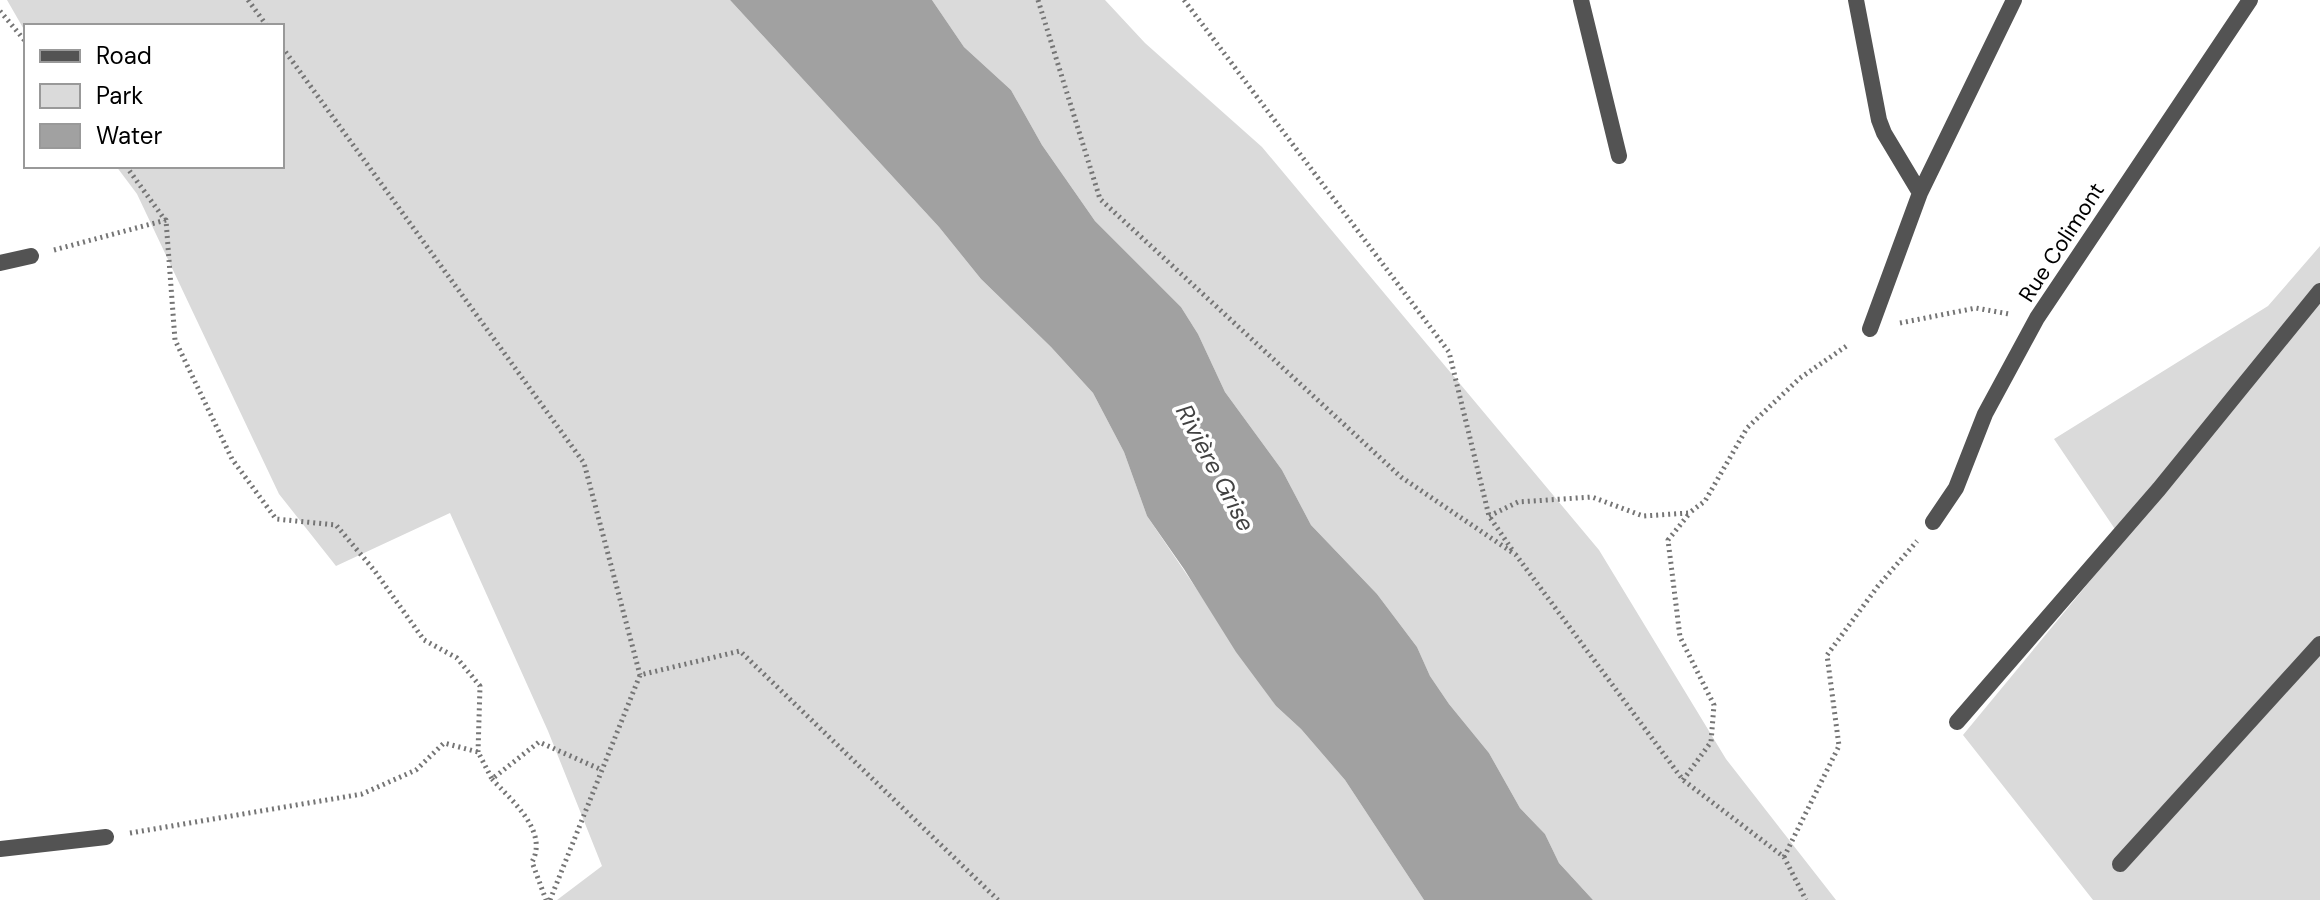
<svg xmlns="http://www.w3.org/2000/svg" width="2320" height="900" font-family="'DM Sans',sans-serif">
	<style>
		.green { fill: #dadada }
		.water { fill: #a1a1a1 }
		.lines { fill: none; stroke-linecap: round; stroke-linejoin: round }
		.path { stroke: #757575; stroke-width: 5; stroke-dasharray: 2 4; stroke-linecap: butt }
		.minor { stroke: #535353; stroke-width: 16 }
		.labels { text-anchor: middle; stroke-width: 7; stroke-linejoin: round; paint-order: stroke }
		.street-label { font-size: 22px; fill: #000; stroke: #fff }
		.water-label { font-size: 24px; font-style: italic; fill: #424242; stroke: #fff }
	</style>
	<rect width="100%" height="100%" fill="#fff"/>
	<path class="green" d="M7,0H730L939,227L981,279L1051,347L1093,393L1124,452L1147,516L1276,706L1301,729L1345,780L1424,900H557L602,866L548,731L450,513L336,566L279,494L137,194L116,166H282V26H26V33Z
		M932,0H1105L1145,43L1262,147L1599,550L1726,759L1836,900H1593L1559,863L1545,834L1520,808L1489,753L1449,704L1430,676L1417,647L1377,594L1311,525L1282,470L1225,392L1198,334L1181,307L1095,221L1042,145L1011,90L964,47Z
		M2320,246V900H2093L1963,735L2123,541L2054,439L2268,306Z"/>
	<path class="water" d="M730,0H932L964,47L1011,90L1042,145L1095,221L1181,307L1198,334L1225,392L1282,470L1311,525L1377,594L1417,647L1430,676L1449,704L1489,753L1520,808L1545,834L1559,863L1593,900H1424L1345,780L1301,729L1276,706L1236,652L1184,569L1147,516L1124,452L1093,393L1051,347L981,279L939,227Z"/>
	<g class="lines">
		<path class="path" d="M248,0L267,26
			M1038,0L1100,199L1401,477L1516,555L1683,780L1784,857L1806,900
			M1184,0L1449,352L1489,516L1513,551
			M0,11L26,42
			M282,47L584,463L640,675
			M126,166L165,220
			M54,250L166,220L175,340L232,459L276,519L336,525L374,570L424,640L457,658L480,686L478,752
			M1900,323L1976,308L2009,314
			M1489,516L1518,502L1592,497L1643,516L1689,513L1705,501L1747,428L1800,378L1848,345
			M492,779C511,800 549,831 532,862L546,900
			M1683,780L1711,742L1714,705L1680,637L1668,540L1689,514
			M130,833L362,794L416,770L444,743L478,752L492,779L539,742L602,770
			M1784,857L1839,746L1827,655L1878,586L1917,541
			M550,900L640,675L740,651L998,900"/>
		<path class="minor" d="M1581,0L1619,156
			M1856,0L1879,120L1884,133L1920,193
			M0,263L31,256
			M1870,329L1920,193L2014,0
			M1933,522L1956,488L1985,414L2037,318L2250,0
			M1957,722L2159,489L2320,291
			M0,849L106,837
			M2120,864L2320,644"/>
	</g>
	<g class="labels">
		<g class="street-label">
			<text transform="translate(2061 242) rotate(-57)" y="8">Rue Colimont</text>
		</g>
		<g class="water-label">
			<text transform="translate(1215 468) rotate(62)" y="8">Rivière Grise</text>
		</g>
	</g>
	<rect x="24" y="24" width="260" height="144" fill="#ffffff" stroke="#999999" stroke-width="2"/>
	<rect x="40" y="50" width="40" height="12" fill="#535353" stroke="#999999" stroke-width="2"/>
	<text x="96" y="64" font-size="24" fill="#000000">Road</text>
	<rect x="40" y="84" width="40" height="24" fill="#dadada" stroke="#999999" stroke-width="2"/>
	<text x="96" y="104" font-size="24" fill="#000000">Park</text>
	<rect x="40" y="124" width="40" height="24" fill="#a1a1a1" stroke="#999999" stroke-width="2"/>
	<text x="96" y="144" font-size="24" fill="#000000">Water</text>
</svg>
